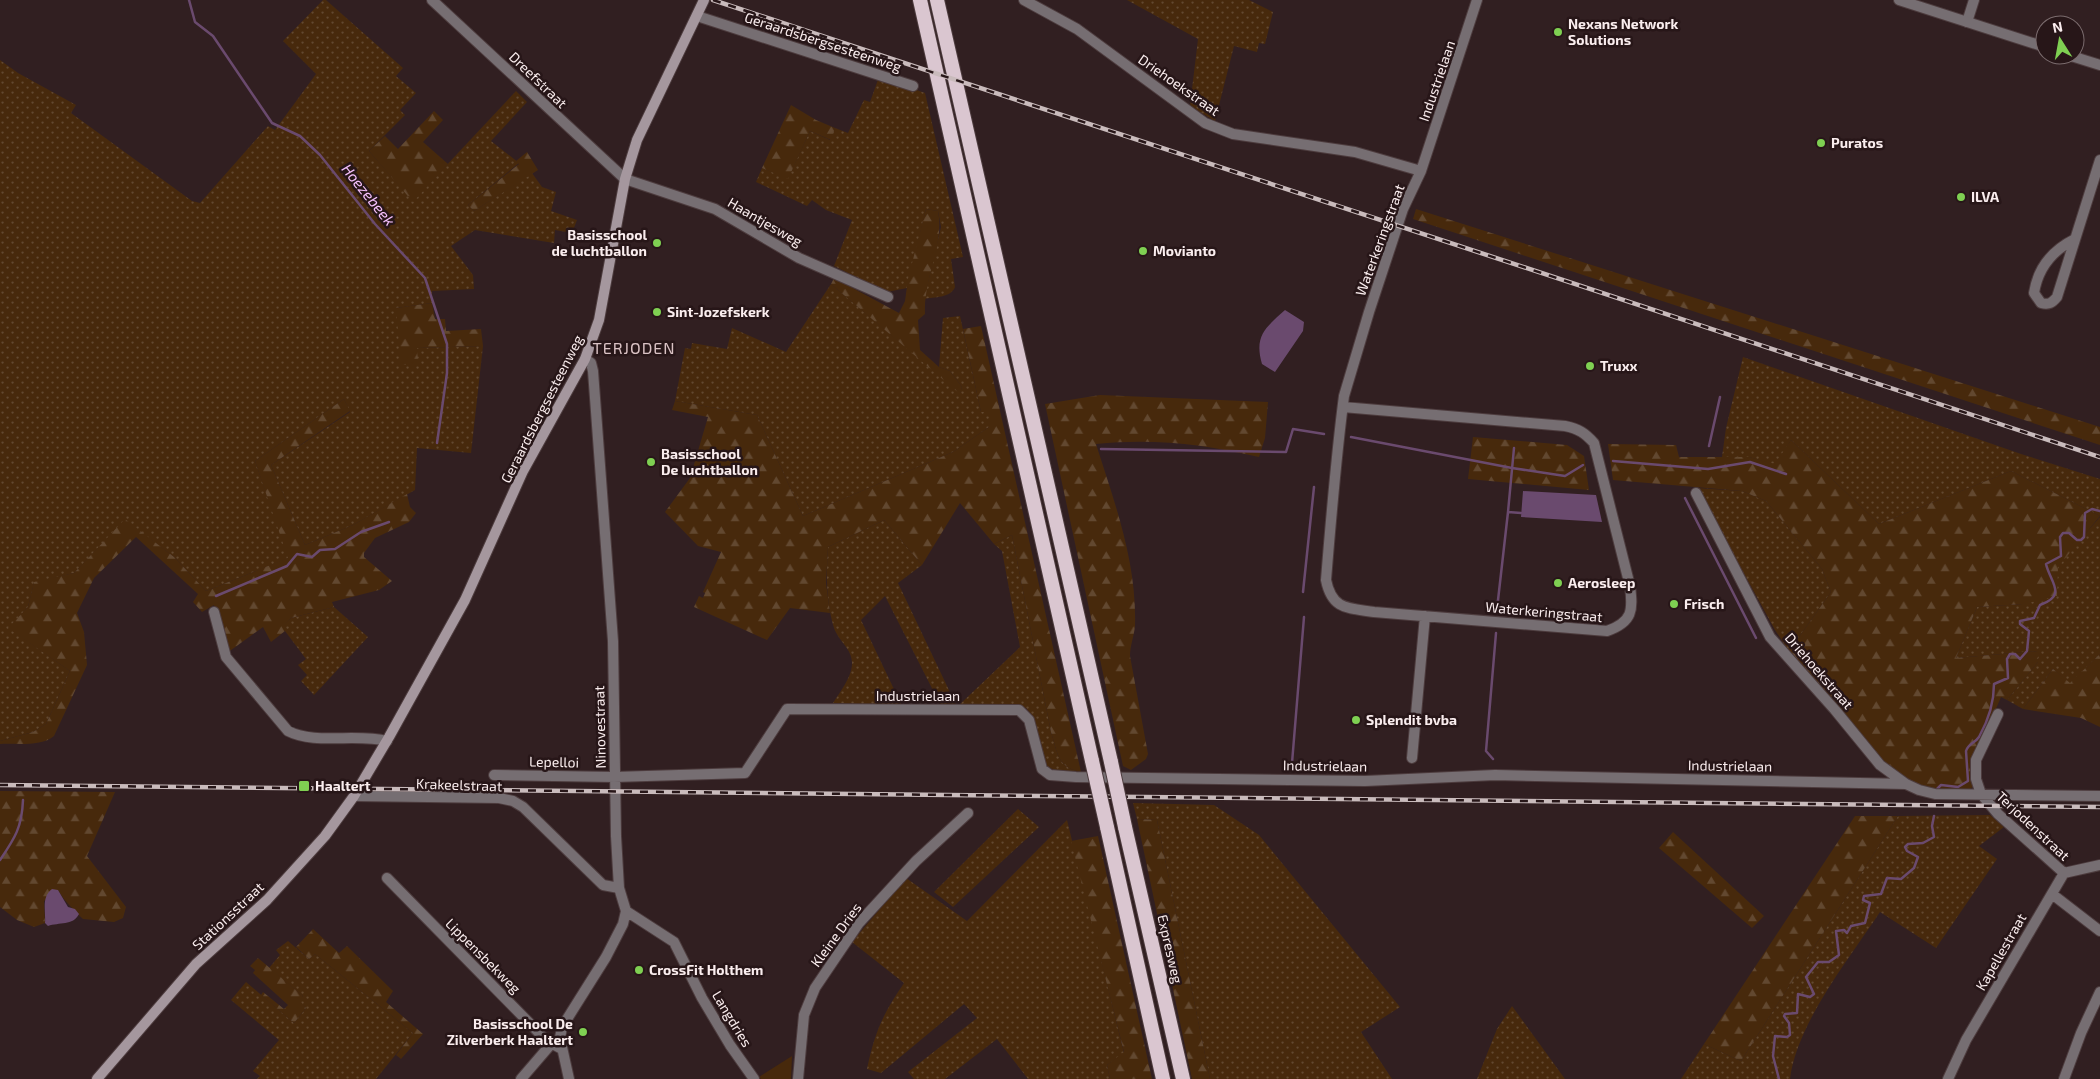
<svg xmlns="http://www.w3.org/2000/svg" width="2100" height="1079" font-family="'Exo 2',sans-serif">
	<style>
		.grass { fill: url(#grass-dots) }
		.forest { fill: url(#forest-firs) }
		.green { fill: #47290c }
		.water { fill: #6a4a6e }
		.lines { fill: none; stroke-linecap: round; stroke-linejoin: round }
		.stream { stroke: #6a4a6e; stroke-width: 2.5 }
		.minor-casing { stroke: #4d3c3e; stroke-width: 12 }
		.tertiary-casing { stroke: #4d3c3e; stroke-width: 12 }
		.secondary-casing { stroke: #4d3c3e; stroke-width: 12 }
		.trunk-casing { stroke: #4d3c3e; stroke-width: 16 }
		.minor { stroke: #766e72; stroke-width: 10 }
		.tertiary { stroke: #766e72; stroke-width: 10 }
		.secondary { stroke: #a5979e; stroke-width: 10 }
		.trunk { stroke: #dac6d0; stroke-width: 14 }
		.rail-casing { stroke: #c9bbbc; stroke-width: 4.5 }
		.rail { stroke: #271618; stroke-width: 2.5; stroke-dasharray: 8; stroke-linecap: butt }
		.trunk-bridge-casing { stroke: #4d3c3e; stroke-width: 16; stroke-linecap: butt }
		.trunk-bridge { stroke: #dac6d0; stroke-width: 14 }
		.poi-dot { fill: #7fd052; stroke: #271618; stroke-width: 2 }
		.labels { text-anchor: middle; stroke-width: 5; stroke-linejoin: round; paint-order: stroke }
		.poi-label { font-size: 14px; font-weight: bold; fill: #faedee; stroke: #271618; text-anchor: start }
		.street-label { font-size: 14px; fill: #faedee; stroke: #271618 }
		.water-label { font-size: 15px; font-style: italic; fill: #f5c0fc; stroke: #271618 }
		.quarter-label { font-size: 16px; letter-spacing: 1px; fill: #dac2c4; stroke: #271618 }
	</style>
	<defs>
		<pattern id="grass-dots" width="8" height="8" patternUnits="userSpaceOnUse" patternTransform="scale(1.25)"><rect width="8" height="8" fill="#47290c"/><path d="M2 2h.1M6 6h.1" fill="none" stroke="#624830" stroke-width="1.8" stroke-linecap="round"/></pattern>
		<pattern id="forest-firs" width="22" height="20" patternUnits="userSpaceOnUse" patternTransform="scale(1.25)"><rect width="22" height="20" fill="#47290c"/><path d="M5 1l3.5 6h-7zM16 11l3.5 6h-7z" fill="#624830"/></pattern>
	</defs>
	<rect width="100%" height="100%" fill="#311f21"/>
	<path class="grass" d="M323,0H326L403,68L396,76L416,93L400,110L405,115L369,151L413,201L516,91L527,102L491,141L519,163L468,205L474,211L532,173L542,187L556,192L551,211L577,220L572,233L555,230L554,243L475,230L451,246L473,275L474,289L432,291V303L396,308L417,348L483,346L471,453L417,448L415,490L353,525L305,545L271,465L350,412L344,399L255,461L289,558L206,591L174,557L125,520L74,573L34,583L28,607L9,628L70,671L46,724L33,732L0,741V60L18,73L76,105L71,113L192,201L200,203L268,126L275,130L316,74L283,41Z
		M1127,0H1249L1273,12L1265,44L1259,43L1257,52L1234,46L1215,121L1190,106L1198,39Z
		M879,77L925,93L963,257L951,259L955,287C951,298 934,297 924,299L941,227L938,211L926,209L907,288L887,292L834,266L852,220L826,210L812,200L807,206L756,182L762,168L788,178L810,131L830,140L835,128L848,133L864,100L870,102Z
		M831,284L960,393L962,387L950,371L939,367L943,318L960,316L981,412H989V427L953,452L803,516L757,415L675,401L685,348L691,349L692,343L727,349L732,328L786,352Z
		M1743,357L2021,454L2100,479V516L2011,471L1879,524L1791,440L1776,465L1749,457H1722L1726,428Z
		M1697,488L1742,491L1766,501L1822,569L1831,592L1789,651L1775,630Z
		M2100,517V654L2070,684L2053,669L2023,709L2007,700L2038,662V651L1956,658L1977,607L2023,604Z
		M884,520L922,565L898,583L957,707L1020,647L1002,551L994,544L1012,535L1051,732C1058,754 1057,767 1081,772C1017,775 1054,737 1026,708C998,704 970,707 941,706L885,596L861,620L902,706L833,703C840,692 851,678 852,665C853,649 839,642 834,628C826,601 826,575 828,547Z
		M334,607L368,637L314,695L301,681L307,675L298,665L306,659L282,627L291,618Z
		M1133,803L1214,805L1259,835L1400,1007L1361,1032L1392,1079H1210L1157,820L1137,819Z
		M1018,809L1039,827L953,907L934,892Z
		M1990,815L2004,827L1979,846L1997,859L1936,948L1880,912C1849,959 1797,1023 1790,1079H1681L1704,1044L1741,1061L1898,816Z
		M1067,820L1124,1053L1107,1065L1110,1079H1028L997,1039L945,1079H914L908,1072L977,1018L964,1004L881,1073L867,1069C875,1031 883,1014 904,983L852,942L906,878L967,921Z
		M288,941L309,959L315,954L413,1033L376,1079H257L260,1076L253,1071L279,1040L231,1000L246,982L294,1023L306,1008L299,1001L303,996L269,968L280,955L276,950Z
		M1512,1006L1565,1079H1477L1497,1029Z"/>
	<path class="forest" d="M791,105L816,120L835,128L831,140L810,131L788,179L762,168Z
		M434,111L443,120L423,142L448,164L413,202L369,151L385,136L398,149Z
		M527,152L538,170L474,211L468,205L519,164L516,161Z
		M926,209L938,211C945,245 923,278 925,314L918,320L920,350L939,367L950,371L962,387L960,394L831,284L834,278L899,313L905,301L908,279Z
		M1416,209L2100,427V445L1413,219Z
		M432,303L435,319H445L446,331L481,329L483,346L417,348L418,364L401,365L396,308Z
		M981,326L1081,772C1057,767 1058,754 1051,732L1012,535L994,544L960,503L922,565L884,520L828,547L826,583L830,613L790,608L767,640L694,607L699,596L703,598L705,593L703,592L721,552L698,546L665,512L690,478L708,417L672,410L675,401L757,415L803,516L953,452L989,427V412H981L963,329Z
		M1100,395L1268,402L1265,438L1259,457C1204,444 1152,438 1096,444C1115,504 1137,562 1135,626C1134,636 1130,646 1130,656L1148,754L1146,759L1131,770L1123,766L1045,404Z
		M344,399L350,411L271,465L305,545L353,525L407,494L410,507L416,513L409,522L375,538L364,553V557L392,581L379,590L332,602L334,607L291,618L283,627L285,631L271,642L263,627L227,653L214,605L202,612L193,602L198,594L136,537L94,578L77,613L84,632L87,665L54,736C42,747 16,743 0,744V741L33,732L46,724L70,671L8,628L28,607L34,582L74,573L125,519L174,557L206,591L288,558L255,461Z
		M1473,437L1567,445L1584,456L1589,490L1468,479Z
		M1791,440L1879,524L2011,471L2100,516L2058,567L2057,596L2023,604L1977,607L1956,658L2038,651V662L2007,700L2001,697L1979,748L1974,752L1972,765L1974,786C1967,792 1962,791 1952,790C1922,790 1908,783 1885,764L1789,651L1831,592L1822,569L1766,501L1742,491L1613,480L1608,444L1676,445L1679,457H1749L1775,464Z
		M2100,654V727L2081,718L2023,709L2053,669L2070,683Z
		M0,791L115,792L87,856L126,907L123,918L114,922L83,919C73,909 65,902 58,890L44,901L45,923L34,927L17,920L0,907Z
		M1855,816H1898L1741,1061L1704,1044Z
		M1137,819L1157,820L1210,1079H1192Z
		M1673,832L1764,916L1752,928L1659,848Z
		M1098,836L1152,1079H1110L1107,1065L1124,1052L1071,841Z
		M313,929L339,953L347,946L393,991L386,1002L423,1034L401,1059L396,1055L413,1033L315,954L309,959L296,947Z
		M258,958L303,996L300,1001L306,1008L294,1023L261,995L263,992L284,1009L288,1005L253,973L255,970L250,966Z"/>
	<path class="green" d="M792,1056L791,1079H761L759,1077Z"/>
	<path class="water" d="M1285,310L1304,322L1303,331L1275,372L1262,364C1254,336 1265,328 1285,310Z
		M1523,491L1596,495L1602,522L1521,517Z
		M52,889L58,890L68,907L75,909L79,914C73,926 59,922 48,926L45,923C46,911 41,897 52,889Z"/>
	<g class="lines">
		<path class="stream" d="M189,0L195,22L213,36L272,123L300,136L320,155L375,224L425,278L447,344V373L437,443
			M1351,437L1512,468L1565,476L1583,465
			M1709,446L1720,397
			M1101,449L1286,452L1293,429L1324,434
			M1613,461L1708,469L1750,462L1786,474
			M1685,498L1756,638
			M1508,512L1514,448
			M1303,592L1314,487
			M216,596L287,566L297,554L312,557L320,550L335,549L361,532L389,522
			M1497,609L1508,512L1521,513
			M1493,759L1486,751L1496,633
			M1292,763L1304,617
			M1936,790L1941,785L1958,787L1968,781L1966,751C1968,744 1975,743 1979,737C1988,721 1994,702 1994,684L2008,678L2007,659L2010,654H2015L2020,659L2027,651L2029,631L2020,624V621L2034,618L2040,605C2068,595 2050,582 2046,564L2061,556L2060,537L2063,533H2069L2077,540H2081L2084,537L2085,513L2092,509L2100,511
			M0,860C15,838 22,827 23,800
			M1779,1079L1773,1056L1775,1036L1787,1037L1790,1035L1789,1023L1784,1016L1785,1014L1797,1013L1798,994L1810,997L1814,994L1806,977L1818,962H1829L1839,955L1836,931L1844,930L1847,933L1851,926L1865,923L1870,903L1863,900L1864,896L1881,894L1887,878L1901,879L1914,868L1918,857L1907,851L1905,847L1908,844L1923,843L1934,837L1932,826L1934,816"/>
		<g class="minor-casing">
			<path id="minor" d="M1024,0L1077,29L1205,123L1233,134L1355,152L1421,171
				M697,16L913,86
				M1967,22L1974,0
				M625,179L715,209L799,258L888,297
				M2075,239C2053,250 2038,267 2034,293L2041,303C2049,305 2052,303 2057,297L2100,160
				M1343,407L1565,426C1579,429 1585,433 1594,443L1630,586C1633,610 1633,622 1607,631L1374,612C1348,608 1332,610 1326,580C1331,518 1336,457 1344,396L1369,312L1403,209L1421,171L1477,0
				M1696,493L1770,637L1835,710L1880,765L1906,784L1919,790L1935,794L2100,796
				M214,612L226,657L288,731C315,745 356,733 387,741
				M1998,714L1976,760V779L1981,794L1998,814L2064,873
				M1412,758L1425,616
				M494,775L614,777L745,773L787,709L1019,710L1029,720L1042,769L1050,775L1076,777L1365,781L1495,775L1906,784
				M354,796L499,798L513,801L523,807L603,885L619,888
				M387,878L547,1041L562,1049
				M2052,894L2100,931
				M626,911L674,942L702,998L730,1045L754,1079
				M521,1079L552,1043
				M569,1079L560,1038L562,1027L606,957L623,924L626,911L619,888L616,836L613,641L593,371L591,363L585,359
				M798,1079L804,1015L815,988L859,923L916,861L968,813
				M1948,1079L1966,1040L2064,873L2100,865
				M2064,1079L2081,1033L2100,992"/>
		</g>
		<g class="tertiary-casing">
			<path id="tertiary" d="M432,0L625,179
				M1899,0L2045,47
				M2068,55L2100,65"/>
		</g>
		<g class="secondary-casing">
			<path id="secondary" d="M97,1079L196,964L267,900L325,836L354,796L389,737L465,600L523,471L585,359L599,320L625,179L637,140L704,0"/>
		</g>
		<g class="trunk-casing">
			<path id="trunk" d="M920,0L1092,761
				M937,0L1111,762
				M1107,827L1163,1079
				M1125,827L1183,1079"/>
		</g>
		<use href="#minor" class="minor"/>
		<use href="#tertiary" class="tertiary"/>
		<use href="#secondary" class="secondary"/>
		<use href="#trunk" class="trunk"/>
		<g class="rail-casing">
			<path id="rail" d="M713,0L2100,457
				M0,785L2100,807"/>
		</g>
		<use href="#rail" class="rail"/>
		<g class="trunk-bridge-casing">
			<path id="trunk-bridge" d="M1092,761L1107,827
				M1111,762L1125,827"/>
		</g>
		<use href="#trunk-bridge" class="trunk-bridge"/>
	</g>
	<g class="poi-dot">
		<circle cx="1558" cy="32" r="5"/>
		<circle cx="1821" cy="143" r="5"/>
		<circle cx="1961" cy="197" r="5"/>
		<circle cx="657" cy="243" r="5"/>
		<circle cx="1143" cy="251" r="5"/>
		<circle cx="657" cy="312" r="5"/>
		<circle cx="1590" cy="366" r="5"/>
		<circle cx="651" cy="462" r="5"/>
		<circle cx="1558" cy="583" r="5"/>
		<circle cx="1674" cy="604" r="5"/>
		<circle cx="1356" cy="720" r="5"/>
		<rect x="298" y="780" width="12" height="12" rx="2.5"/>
		<circle cx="639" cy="970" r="5"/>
		<circle cx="583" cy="1032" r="5"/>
	</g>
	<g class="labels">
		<g class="poi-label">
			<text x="1568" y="29">Nexans Network<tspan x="1568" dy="16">Solutions</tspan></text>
			<text x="1831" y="148">Puratos</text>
			<text x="1971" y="202">ILVA</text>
			<text x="647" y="240" text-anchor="end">Basisschool<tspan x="647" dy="16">de luchtballon</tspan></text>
			<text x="1153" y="256">Movianto</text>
			<text x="667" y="317">Sint-Jozefskerk</text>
			<text x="1600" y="371">Truxx</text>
			<text x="661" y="459">Basisschool<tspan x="661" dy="16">De luchtballon</tspan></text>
			<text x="1568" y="588">Aerosleep</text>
			<text x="1684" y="609">Frisch</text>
			<text x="1366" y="725">Splendit bvba</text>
			<text x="315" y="791">Haaltert</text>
			<text x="649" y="975">CrossFit Holthem</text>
			<text x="573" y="1029" text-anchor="end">Basisschool De<tspan x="573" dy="16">Zilverberk Haaltert</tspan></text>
		</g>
		<g class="street-label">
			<text transform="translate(823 42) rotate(18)" y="5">Geraardsbergsesteenweg</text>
			<text transform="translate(538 80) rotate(44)" y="5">Dreefstraat</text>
			<text transform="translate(1437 81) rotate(-71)" y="5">Industrielaan</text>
			<text transform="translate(1179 85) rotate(35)" y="5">Driehoekstraat</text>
			<text transform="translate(765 222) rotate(30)" y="5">Haantjesweg</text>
			<text transform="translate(1380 240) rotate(-70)" y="5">Waterkeringstraat</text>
			<text transform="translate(542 409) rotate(-63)" y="5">Geraardsbergsesteenweg</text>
			<text transform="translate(1544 612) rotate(5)" y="5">Waterkeringstraat</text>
			<text transform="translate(1819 671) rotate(49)" y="5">Driehoekstraat</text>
			<text x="918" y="701">Industrielaan</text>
			<text transform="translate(600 727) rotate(-91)" y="5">Ninovestraat</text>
			<text transform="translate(554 762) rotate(1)" y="5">Lepelloi</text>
			<text transform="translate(1325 766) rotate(1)" y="5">Industrielaan</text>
			<text transform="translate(1730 766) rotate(1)" y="5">Industrielaan</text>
			<text transform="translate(459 785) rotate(2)" y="5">Krakeelstraat</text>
			<text transform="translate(2033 826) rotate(43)" y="5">Terjodenstraat</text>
			<text transform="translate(228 916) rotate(-43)" y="5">Stationsstraat</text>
			<text transform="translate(836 935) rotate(-54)" y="5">Kleine Dries</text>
			<text transform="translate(1170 949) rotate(77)" y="5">Expresweg</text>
			<text transform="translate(2001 952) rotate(-60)" y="5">Kapellestraat</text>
			<text transform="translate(483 956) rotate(45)" y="5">Lippensbekweg</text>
			<text transform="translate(732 1019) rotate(59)" y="5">Langdries</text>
		</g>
		<g class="water-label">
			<text transform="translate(368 195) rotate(51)" y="5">Hoezebeek</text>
		</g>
		<g class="quarter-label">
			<text x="634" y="354">TERJODEN</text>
		</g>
	</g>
	<g transform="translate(2060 40) rotate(349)"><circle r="24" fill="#271618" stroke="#7b6c6e"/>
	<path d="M0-4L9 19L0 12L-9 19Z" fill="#7fd052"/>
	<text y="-8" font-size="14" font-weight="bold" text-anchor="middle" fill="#faedee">N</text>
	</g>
</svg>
